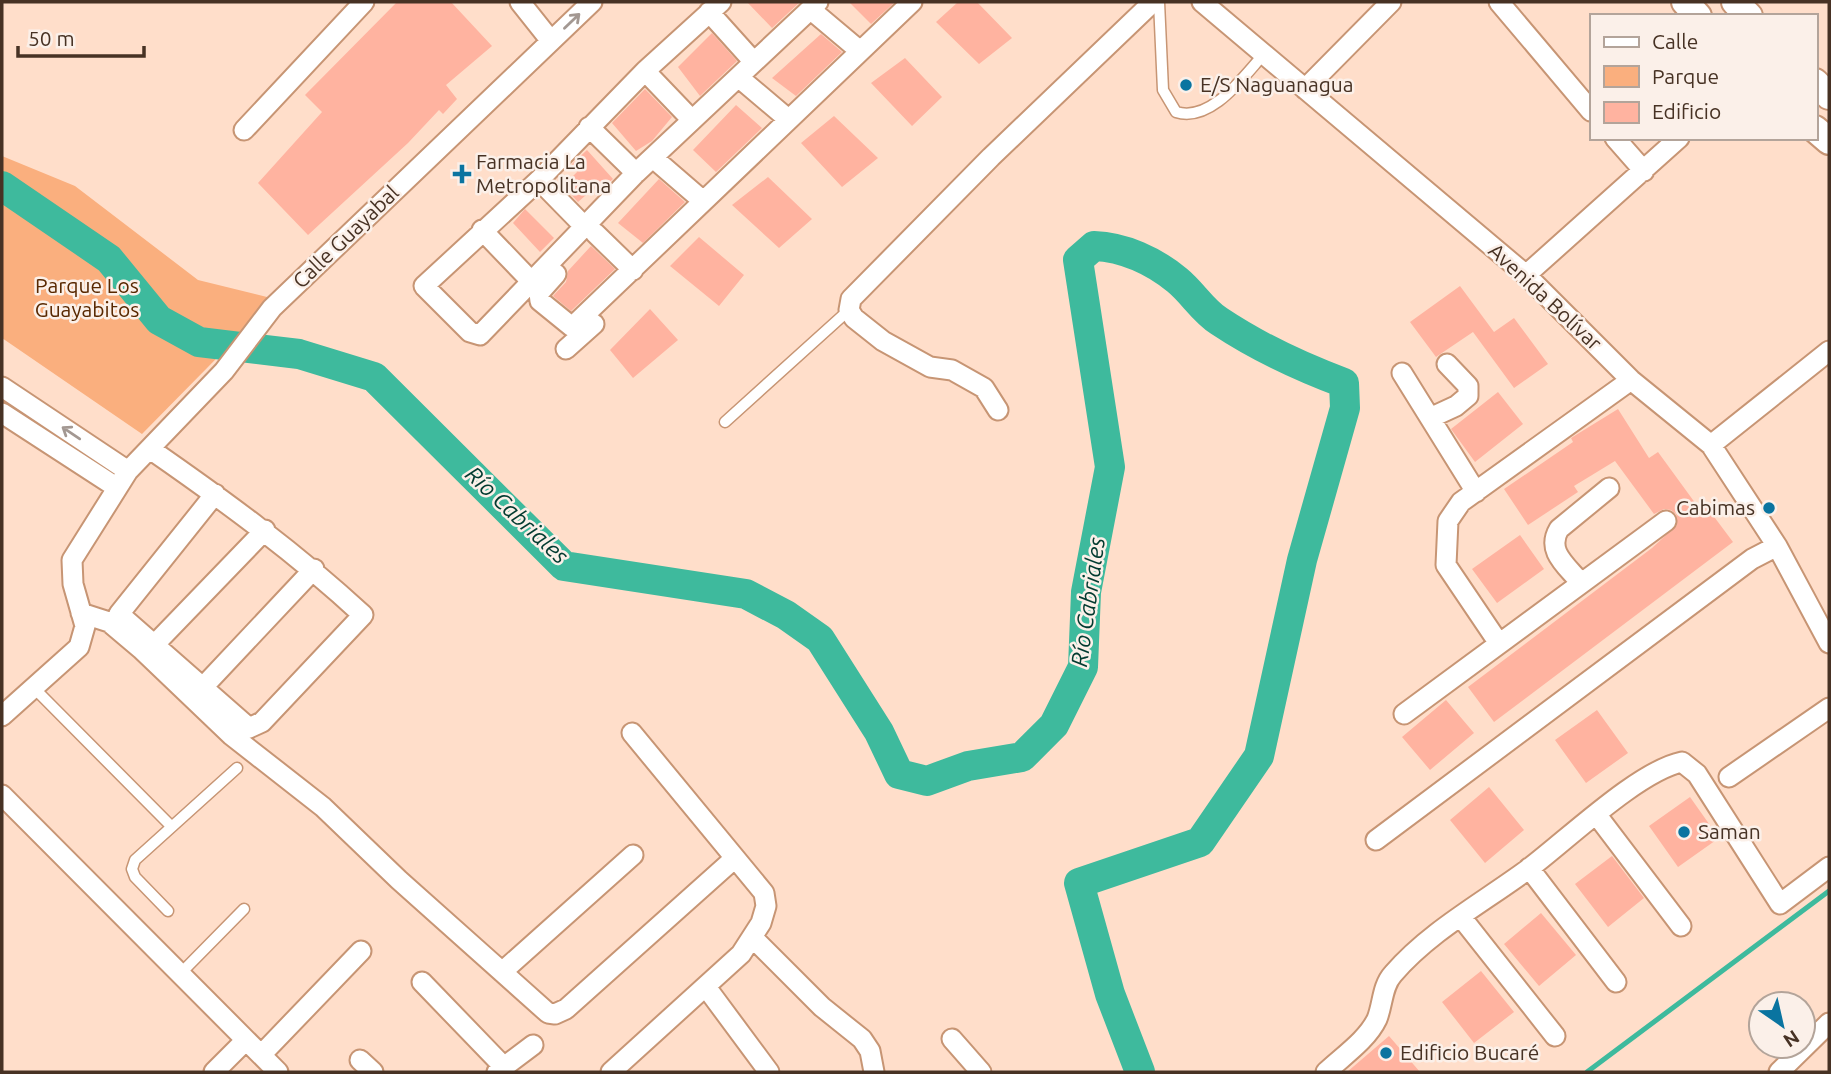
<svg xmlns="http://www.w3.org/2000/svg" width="1831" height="1074" font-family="Ubuntu,sans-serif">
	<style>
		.green { fill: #faaf7e }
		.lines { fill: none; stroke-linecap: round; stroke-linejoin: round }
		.stream { stroke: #3eba9d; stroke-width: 5 }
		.river { stroke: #3eba9d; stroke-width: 30 }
		.building { fill: #ffb3a0 }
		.service-casing { stroke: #c79574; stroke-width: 13 }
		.minor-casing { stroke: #c79574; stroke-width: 23 }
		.secondary-casing { stroke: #c79574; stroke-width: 30 }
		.service { stroke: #fff; stroke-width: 10 }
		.minor { stroke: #fff; stroke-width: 19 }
		.secondary { stroke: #fff; stroke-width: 26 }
		.oneway { stroke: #a39892 }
		.poi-dot { fill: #0a74a0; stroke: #fbf0e9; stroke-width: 2.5 }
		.labels { text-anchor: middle; stroke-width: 5; stroke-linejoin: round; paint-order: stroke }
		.poi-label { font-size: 21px; fill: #473224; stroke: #fbf0e9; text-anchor: start }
		.street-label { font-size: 21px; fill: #473224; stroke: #fbf0e9 }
		.park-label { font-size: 21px; fill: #592800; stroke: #fbf0e9 }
		.water-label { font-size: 23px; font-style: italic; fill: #023b30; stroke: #fbf0e9 }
	</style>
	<rect width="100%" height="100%" fill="#ffdeca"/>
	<path class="green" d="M2,156L75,186L198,280L275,299L142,434L2,338Z"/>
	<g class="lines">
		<path class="stream" d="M1587,1072L1829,891"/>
		<path class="river" d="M2,186L109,259L159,320L199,342L299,354L374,377L564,566L746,594L786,615L820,639L879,732L899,774L927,781L968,766L1022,757L1054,725L1083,667L1086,592L1110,467L1078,260L1094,246C1124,247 1154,261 1177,280C1192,292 1203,311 1219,321C1258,347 1301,367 1344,383L1345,408L1302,560L1259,756L1200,842L1079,883L1110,994L1140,1072"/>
	</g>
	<path class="building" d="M397,2H451L492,46L446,85L457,99L443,114L439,110L408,143L308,235L258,183L322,112L305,95Z
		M747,2H800L772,28Z
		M849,2H895L871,24Z
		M958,2H977L1012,38L979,64L936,22Z
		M712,33L737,61L700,96L678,67Z
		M821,34L842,52L796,96L772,78Z
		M905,58L942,97L912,126L871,83Z
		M645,89L672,117L652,141L636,151L612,123Z
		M736,105L762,128L716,172L693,150Z
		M834,116L878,158L842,187L801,143Z
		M587,150L613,179L598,192L594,188L578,202L563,186L578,171L572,164Z
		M768,177L812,219L779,248L732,205Z
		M659,179L685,202L643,243L618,223Z
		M525,209L554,238L540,252L513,223Z
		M699,237L744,275L719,306L670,266Z
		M591,246L615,269L571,311L553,296L566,282L568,271Z
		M1460,286L1494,332L1514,318L1548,364L1514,388L1473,332L1436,357L1410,322Z
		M650,309L678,340L633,378L610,350Z
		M1498,392L1523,424L1475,462L1451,429Z
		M1618,409L1649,458L1658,452L1701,511L1706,506L1733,542L1494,722L1468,687L1652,548L1677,525L1676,514L1671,510L1664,509L1654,514L1615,461L1574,486L1578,492L1528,525L1504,489L1573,442L1571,438Z
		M1520,535L1544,569L1497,603L1472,569Z
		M1446,700L1474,733L1430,770L1402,737Z
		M1597,710L1628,753L1586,783L1555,740Z
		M1489,787L1524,830L1485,863L1450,820Z
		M1690,797L1719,838L1678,867L1649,826Z
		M1612,856L1644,898L1608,927L1575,884Z
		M1541,913L1576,955L1539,986L1504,944Z
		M1481,971L1514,1012L1474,1043L1442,1002Z
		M1389,1036L1420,1072H1347Z"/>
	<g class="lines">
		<g class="service-casing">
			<path id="service" d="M1159,2L1163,90L1176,112C1211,123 1243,77 1264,54
				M725,422L849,310
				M33,687L171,826
				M168,911L135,877L132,869L135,860L237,768
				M180,974L244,909"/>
		</g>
		<g class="minor-casing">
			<path id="minor" d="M520,2L551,41
				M721,2L645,71L539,180L424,286L470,332L480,335L636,173L818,2
				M1202,2L1526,275L1631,380L1711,445L1777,546L1829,643
				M1499,2L1591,111
				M709,12L753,61
				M816,14L860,51
				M645,71L691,119
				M743,81L788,119
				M1305,89L1391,2
				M589,127L636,173
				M244,130L364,2
				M1615,138L1644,171
				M659,163L703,201
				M539,180L585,227
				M482,230L531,281
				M595,233L633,270
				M556,274L539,293L540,301L572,327L912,2
				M1526,275L1679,138
				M566,349L594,324
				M1402,373L1476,492
				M2,387L128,471
				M998,410L984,388L952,370L930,367L883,341L854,318L849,310L851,299L991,157L1153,2
				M2,413L116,487
				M1430,418L1456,406L1468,396V386L1447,364
				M1711,445L1829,351
				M150,449C225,501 296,553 363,615L262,722L249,728L119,614L215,494
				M1580,582C1566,565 1546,551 1559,529L1609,488
				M81,613L109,622L141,649L231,735L323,807L399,880L548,1013L555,1014L566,1009L735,858
				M1498,642L1446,565L1448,521L1461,502L1631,380
				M156,643L265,530
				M204,686L314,569
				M1404,714L1666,521
				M2,716L79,647L85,626L73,584L72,560L128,471L224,371L272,308L592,2
				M1729,777L1829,708
				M2,795L278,1072
				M1596,814L1681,926
				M1376,840L1752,559L1777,546
				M1529,868L1616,982
				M1461,917L1555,1036
				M753,938L822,1007L862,1039L870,1051L874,1072
				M502,972L633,855
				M422,982L504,1067
				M706,987L769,1072
				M952,1039L981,1072
				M261,1055L361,951
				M360,1060L373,1072
				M214,1072L246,1040
				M497,1072L533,1045
				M611,1072L741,954L761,923L766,906L764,893L632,733
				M1326,1072C1343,1056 1367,1040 1377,1019C1383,1004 1382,986 1393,974C1429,932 1482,903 1527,870C1566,841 1638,771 1682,762L1697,774L1780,904L1829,867
				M1779,1072L1829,1023"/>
		</g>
		<g class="secondary-casing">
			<path id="secondary" d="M1685,2L1698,16
				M1735,2L1749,16
				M1815,82L1829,96
				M1815,129L1829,141"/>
		</g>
		<use href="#service" class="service"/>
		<use href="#minor" class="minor"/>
		<use href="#secondary" class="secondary"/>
	</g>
	<defs><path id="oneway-shaft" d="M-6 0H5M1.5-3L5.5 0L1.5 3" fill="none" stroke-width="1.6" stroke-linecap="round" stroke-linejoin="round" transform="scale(1.75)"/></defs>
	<g class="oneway">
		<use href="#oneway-shaft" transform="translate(572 21) rotate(-44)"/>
		<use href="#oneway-shaft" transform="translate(71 433) rotate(-146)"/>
	</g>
	<g class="poi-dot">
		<circle cx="1186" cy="85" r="7"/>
		<path d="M458.5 163.5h7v7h7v7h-7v7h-7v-7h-7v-7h7z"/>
		<circle cx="1769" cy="508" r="7"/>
		<circle cx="1684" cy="832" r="7"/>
		<circle cx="1386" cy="1053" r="7"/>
	</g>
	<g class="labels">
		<g class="poi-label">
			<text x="1200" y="92">E/S Naguanagua</text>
			<text x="476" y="169">Farmacia La<tspan x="476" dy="24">Metropolitana</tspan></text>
			<text x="1755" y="515" text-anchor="end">Cabimas</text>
			<text x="1698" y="839">Saman</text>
			<text x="1400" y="1060">Edificio Bucaré</text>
		</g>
		<g class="street-label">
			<text transform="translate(346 237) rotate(-44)" y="7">Calle Guayabal</text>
			<text transform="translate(1545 297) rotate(43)" y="7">Avenida Bolívar</text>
		</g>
		<g class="park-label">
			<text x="87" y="293">Parque Los<tspan x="87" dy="24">Guayabitos</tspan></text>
		</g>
		<g class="water-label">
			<text transform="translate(517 515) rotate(43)" y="8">Río Cabriales</text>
			<text transform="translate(1088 602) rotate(-82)" y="8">Río Cabriales</text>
		</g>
	</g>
	<rect width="1831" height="1074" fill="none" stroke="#473224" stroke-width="7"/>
	<rect x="1590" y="14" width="228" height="126" fill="#fbf0e9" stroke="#b3a49a" stroke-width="2"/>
	<rect x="1604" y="37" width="35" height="10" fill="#ffffff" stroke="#b3a49a" stroke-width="2"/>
	<text x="1652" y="49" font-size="21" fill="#473224">Calle</text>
	<rect x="1604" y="66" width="35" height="21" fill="#faaf7e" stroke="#b3a49a" stroke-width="2"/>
	<text x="1652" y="84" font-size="21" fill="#473224">Parque</text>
	<rect x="1604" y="102" width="35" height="21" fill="#ffb3a0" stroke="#b3a49a" stroke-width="2"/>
	<text x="1652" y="119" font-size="21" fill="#473224">Edificio</text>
	<g transform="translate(1782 1025) rotate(146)"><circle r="33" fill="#fbf0e9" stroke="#b3a49a" stroke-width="2"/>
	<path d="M0-5L12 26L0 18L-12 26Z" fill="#0a74a0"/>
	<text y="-10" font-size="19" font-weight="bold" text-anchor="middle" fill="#473224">N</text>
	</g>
	<path d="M18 46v10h126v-10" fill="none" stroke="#473224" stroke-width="3.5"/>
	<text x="28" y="46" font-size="21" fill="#473224" stroke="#fbf0e9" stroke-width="5" paint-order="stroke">50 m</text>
</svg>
